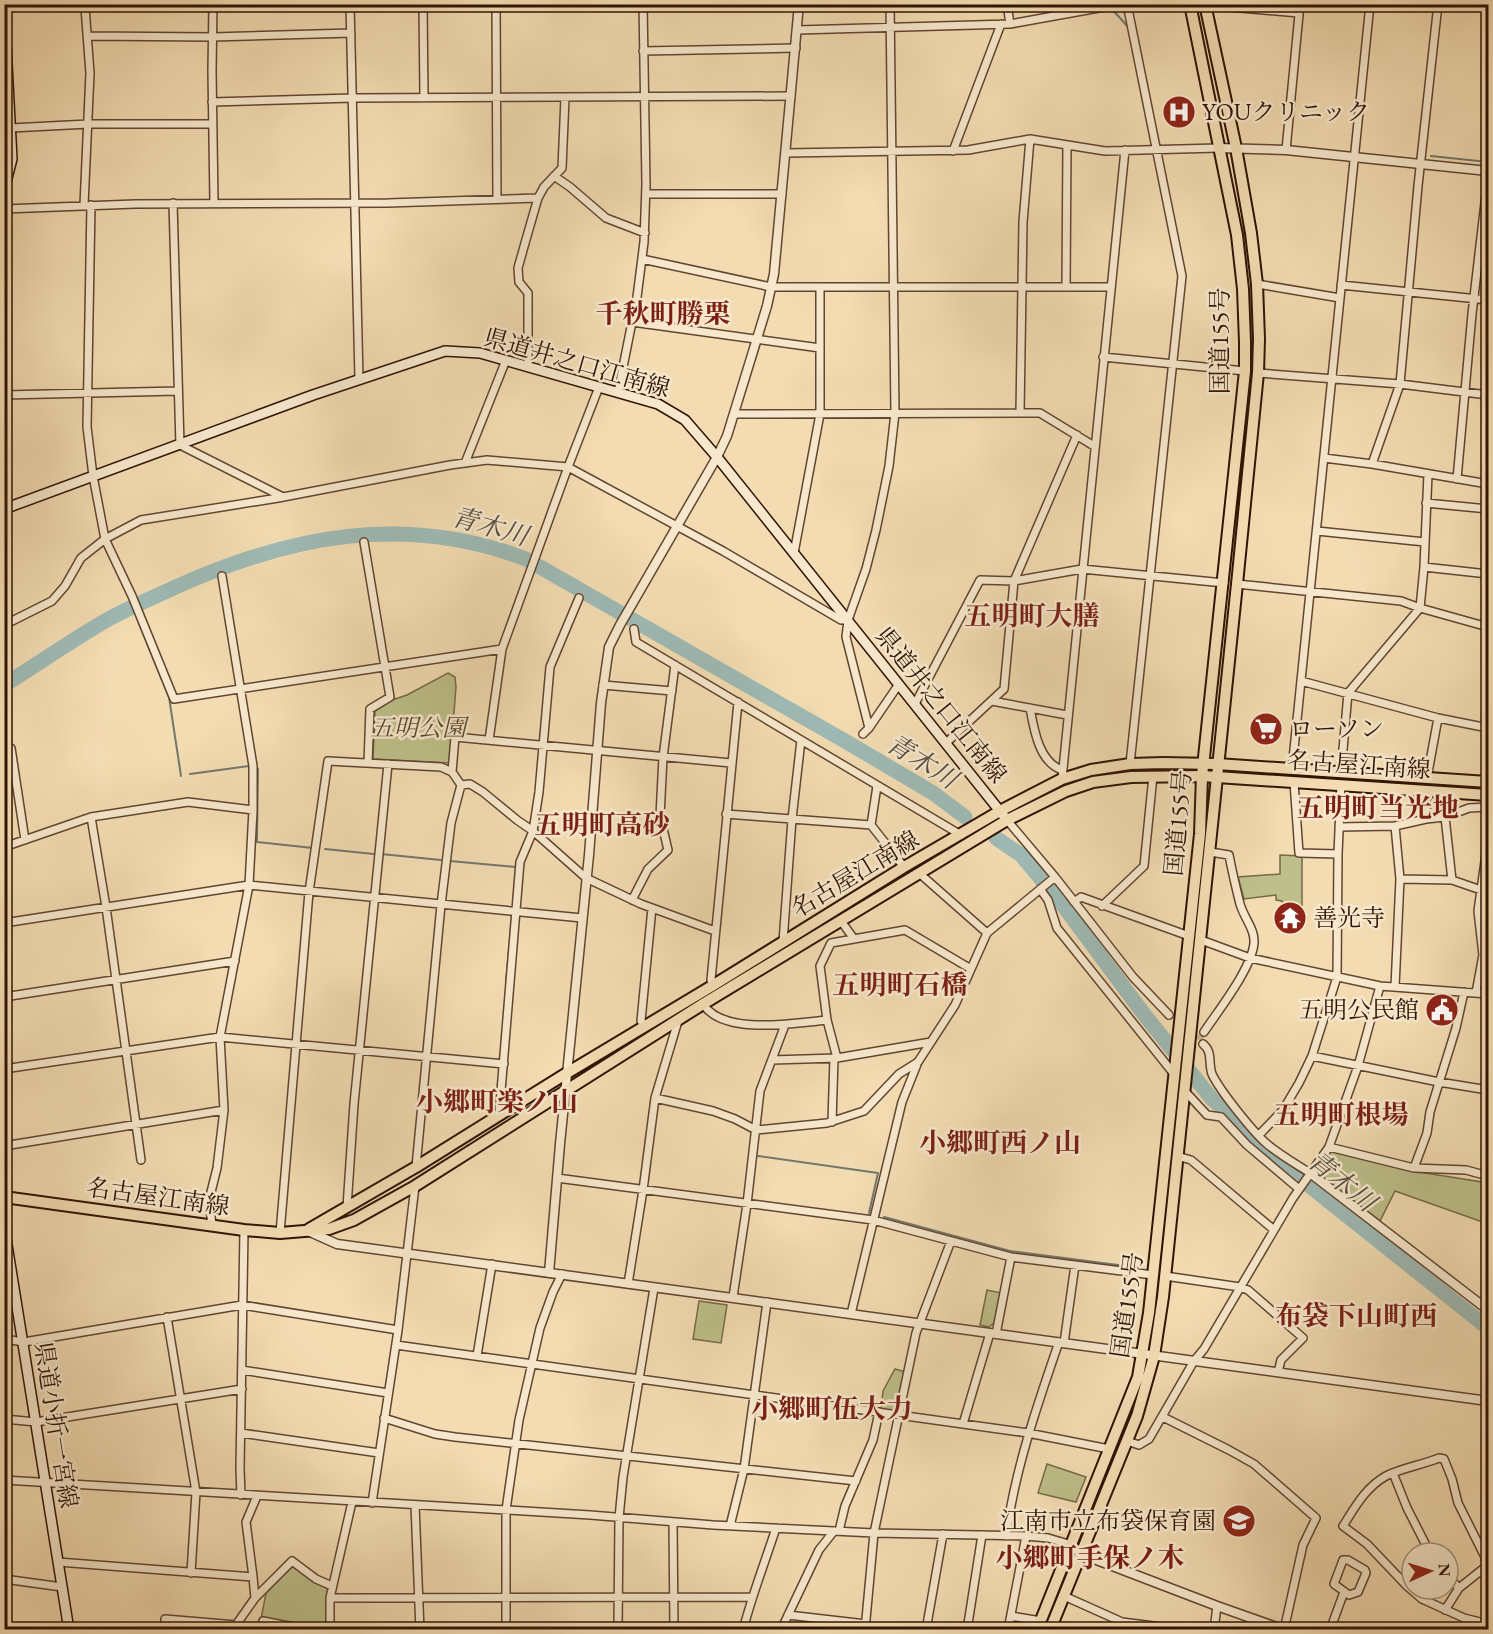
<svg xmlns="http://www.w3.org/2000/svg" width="1493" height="1634" font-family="'EB Garamond','Noto Serif JP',serif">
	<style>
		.green { fill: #bdc08a; stroke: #776a47; stroke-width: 1.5 }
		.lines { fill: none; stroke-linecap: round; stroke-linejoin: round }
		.stream { stroke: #72776e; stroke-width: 2 }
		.river { stroke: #9ebab5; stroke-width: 15 }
		.minor-tunnel { stroke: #ccb48f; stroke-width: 7; stroke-dasharray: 7 3.5; stroke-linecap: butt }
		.minor-casing { stroke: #624530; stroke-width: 10 }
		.tertiary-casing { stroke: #624530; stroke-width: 11 }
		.secondary-casing { stroke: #311304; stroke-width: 12 }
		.primary-casing { stroke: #311304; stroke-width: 14 }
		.trunk-casing { stroke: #311304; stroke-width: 14 }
		.minor { stroke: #f7e8cd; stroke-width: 7 }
		.tertiary { stroke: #f7e8cd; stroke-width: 8 }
		.secondary { stroke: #f7e8cd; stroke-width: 9 }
		.primary { stroke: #f3dcb2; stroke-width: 10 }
		.trunk { stroke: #f3dcb2; stroke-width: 10 }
		.labels { text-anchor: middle; stroke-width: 5; stroke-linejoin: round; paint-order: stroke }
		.poi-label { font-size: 24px; fill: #311304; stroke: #f7e8cd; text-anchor: start }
		.street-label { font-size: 24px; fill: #311304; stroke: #f7e8cd }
		.park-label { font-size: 24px; font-style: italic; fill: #5b472c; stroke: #f7e8cd }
		.water-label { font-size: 26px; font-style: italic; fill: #574d42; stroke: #f7e8cd }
		.quarter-label { font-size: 27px; font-weight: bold; fill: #7a1f14; stroke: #f7e8cd }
	</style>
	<rect width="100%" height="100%" fill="#f3dcb2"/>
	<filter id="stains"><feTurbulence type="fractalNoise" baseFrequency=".00333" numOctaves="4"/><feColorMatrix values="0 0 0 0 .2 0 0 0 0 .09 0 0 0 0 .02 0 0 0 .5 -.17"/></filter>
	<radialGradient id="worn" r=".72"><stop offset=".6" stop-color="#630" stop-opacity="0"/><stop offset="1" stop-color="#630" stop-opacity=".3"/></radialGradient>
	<path class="green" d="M448,673L455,677L456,687L450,763L373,759L375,711L392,700L407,695Z
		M1280,855L1302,856V906L1283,907L1282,901L1276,900V895L1244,899L1238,877L1280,874Z
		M1331,1151L1419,1172L1488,1183V1224L1395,1191L1380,1221L1319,1175Z
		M987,1290L1001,1293L995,1322L989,1327L980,1325Z
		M699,1301L727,1305L721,1343L693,1339Z
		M895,1369L906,1372L898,1411L881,1410L883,1391Z
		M1047,1464L1086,1477L1076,1502L1038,1493Z
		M292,1567H295L325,1586L328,1590L326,1599L327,1629L261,1619L266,1593Z"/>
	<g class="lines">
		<path class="stream" d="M1111,8L1129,28
			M1431,156L1488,162
			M138,621L169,697L181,776
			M258,769L257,842L313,848
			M190,774L249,766
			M325,849L374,854
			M381,854L441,860
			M450,861L516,867L513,904
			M506,982L512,917
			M758,1156L878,1173L869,1213
			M884,1217L1010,1251L1141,1268"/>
		<path class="river" d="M4,685C36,665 68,643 100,624C125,609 152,598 178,586C292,535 406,513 526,559L845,741L933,793L965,817
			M996,838L1021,855L1062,904L1143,1013L1212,1099L1226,1110L1253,1141L1488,1328"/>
		<path class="minor-tunnel" d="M1198,1040L1204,1032"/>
		<g class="minor-casing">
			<path id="minor" d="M213,4L212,71L214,203
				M350,4L359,379
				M423,4L424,98
				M496,4L497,199
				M1007,4L1010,24
				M1127,4L1182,276L1130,764
				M1205,5L1299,13
				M797,30L1010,24L1121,4
				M87,36L213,37L351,33
				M643,51L796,48
				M212,102L353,98L791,96
				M11,128L88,124H213
				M1286,150L1300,4
				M953,151L1001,24
				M786,153L968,150L1030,139L1105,151L1218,148
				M554,176L570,187L606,218L645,233
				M646,194H782
				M173,203L180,445L283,497
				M84,205L90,73L85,7L88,4
				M91,205L87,427L93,476L105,539L132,596L174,699L502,649L568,467L599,387
				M4,209L135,204L388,203L538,198
				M642,259L771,287H1111
				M1257,284L1340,298
				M1341,285L1488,300
				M1066,287L1067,145
				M632,322L820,348
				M1103,357L1245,371
				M528,366V293L519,282L518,268L525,243L538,198L544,187L562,168L565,98
				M1258,373L1400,384L1488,395
				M618,392L637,297L644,242L646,184L643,4
				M4,395L178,391
				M1020,413L1023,222L1030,139
				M734,414L1040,413L1094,446
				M1324,458L1372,464L1488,484
				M465,463L506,360
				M1372,464L1400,384L1418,186L1438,4
				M1457,479L1472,314L1488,177
				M1426,503L1488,509
				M1317,531L1425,542
				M364,542L390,697L370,709L368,763
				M794,553L820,414V287
				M1424,567L1488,574
				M1237,584L1401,601L1420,608L1488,627
				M4,625L52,601L65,586L81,558L105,539L141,520L278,498L450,465L487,460L568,467L723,551L841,620H848
				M634,629L636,642L961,835
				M1301,681L1438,718L1488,728
				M603,685L672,691
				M992,701L1067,715
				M915,704L980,580L1014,581L1082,569L1224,583
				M1030,708C1034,730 1039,762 1062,770
				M869,728L899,684
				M863,734L869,728L846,637L848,620L866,569L876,530L889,466L895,413L890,4
				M489,740L502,649
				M946,743L1004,689L1014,581L1077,435
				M4,746L11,748L25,840
				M1292,769L1370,4
				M452,772L455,737L731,763
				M1341,772L1348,693L1420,608L1424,567L1428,474
				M1427,778L1438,718
				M1062,779L1125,150
				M1294,782L1299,853L1338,854
				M877,786L871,825L904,867
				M1427,791L1426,819L1445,817
				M726,814L871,825
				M91,817L106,907L141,1160
				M1007,820L1055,877L1133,977L1169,1015
				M1339,827L1395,826L1426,819
				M4,847L91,817L188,802L253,810
				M919,873L987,933
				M1400,879L1452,880
				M1040,889L1048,900L1057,928L1174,1074
				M1481,890L1452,880L1445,817L1469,808L1488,807
				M632,900L648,869L668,850L660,816L663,757L675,665
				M1074,902L1081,897L1189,936
				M1102,906L1144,866L1153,776
				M841,921L854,939
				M4,923L249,885L582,918
				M1201,940L1250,958L1380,986L1488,994
				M783,942L792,819L801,740
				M712,986L711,980L738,702
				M1395,987L1400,879L1395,826
				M1476,993L1483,955L1478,911L1488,840
				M4,997L235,961
				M703,1004C723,1036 795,1023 827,1020
				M645,1026L641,1021L652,908
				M1204,1032C1218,1011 1252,968 1254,943C1255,929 1244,918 1240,904C1236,888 1232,871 1229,855L1210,852
				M1203,1044C1213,1052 1208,1063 1212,1074C1220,1091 1253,1132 1267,1144C1280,1155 1296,1164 1310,1173
				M1312,1056L1439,1082L1488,1090
				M837,1058L827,1020L820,966L831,943L905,930L971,969
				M772,1060L837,1058L931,1042
				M4,1069L220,1037L504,1064
				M1184,1090L1207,1115L1221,1117L1247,1145L1299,1189
				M655,1098L713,1111L735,1119L756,1130L827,1123L864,1111L899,1074L918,1062
				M499,1115L520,862L533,831L539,792L550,667L579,598
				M832,1122L834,1058
				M1259,1135L1283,1110L1299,1083L1312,1056L1337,977L1338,854L1341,785
				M4,1146L224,1110
				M1329,1147L1414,1168L1466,1170L1488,1176
				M1177,1156L1191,1160L1274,1230
				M416,1167L441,905L451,823L461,785
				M1414,1168L1427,1133L1430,1112L1456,1028L1464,992
				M557,1178L873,1220L1011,1257L1153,1275
				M347,1207L354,1104L388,764
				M212,1225L209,1200L217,1168L224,1110L220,1037L249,885L253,810V766L222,576
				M280,1233L309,892L328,761L441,767L452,772L461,785L470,784L483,792L517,820L533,831L586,878L641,904L715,931
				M1165,1276L1240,1287L1248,1290L1303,1338L1281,1360L1278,1372
				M628,1284L643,1190L655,1098L678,1021
				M733,1297L747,1204L760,1091L785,1025
				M851,1314L902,1102L918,1062L955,1005L987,933L1055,877
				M167,1317L196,1492L191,1573
				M996,1334L1011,1257
				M4,1339L24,1342L242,1305L398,1330
				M1064,1343L1075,1265
				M396,1345L1028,1433L1109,1449
				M477,1356L492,1264
				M242,1370L388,1393
				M1163,1417L1229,1450L1254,1464L1316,1518L1303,1545L1284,1630
				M384,1418L435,1434L455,1437L856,1481
				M4,1419L36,1422L242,1389
				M963,1424L990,1333
				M241,1433L379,1453
				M1127,1441L1139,1445L1149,1439L1194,1361L1204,1349L1293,1198L1329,1147L1358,1066L1380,986
				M1393,1473L1407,1508L1430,1553
				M4,1480L590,1515L713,1525L874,1533L1026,1536L1048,1538L1072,1545
				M241,1495L240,1469L244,1230
				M372,1503L398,1330L415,1186
				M415,1505L420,1630
				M673,1522L674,1630
				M730,1526L744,1469L767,1302
				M839,1531L845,1506L873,1440L879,1412
				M1006,1536C1015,1469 1037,1406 1059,1342
				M1343,1560H1348L1365,1570L1366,1573L1358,1592L1349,1595L1334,1584Z
				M58,1562L253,1577L246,1522L257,1496
				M1488,1563L1458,1503L1452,1479L1444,1459L1439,1458C1422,1465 1401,1468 1386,1476C1366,1487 1355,1507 1343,1526L1367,1544L1407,1586L1422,1599L1464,1618L1488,1624
				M253,1577L255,1598
				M1448,1577L1459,1588
				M4,1579L62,1587
				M1064,1596L1122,1622L1185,1630
				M330,1598L751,1597
				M1445,1610L1459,1588L1488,1565
				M788,1615L866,1624
				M1011,1616L1041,1621
				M236,1626L251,1630
				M165,1630V1619L236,1625L255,1598L292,1561L316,1579L332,1586
				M260,1630L263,1621L309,1630
				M330,1630V1598L352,1502
				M506,1630V1510L519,1420L540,1328L553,1292L562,1274
				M618,1630L619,1518L623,1477L654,1288
				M743,1630C752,1595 765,1562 776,1528
				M781,1630L819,1550L834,1531
				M865,1630L874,1533L916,1333L951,1241
				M926,1630L943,1534
				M967,1630L982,1535
				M1008,1630L1026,1536
				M1214,1630L1217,1606
				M1330,1630L1344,1592"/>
		</g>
		<g class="tertiary-casing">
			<path id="tertiary" d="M1218,148L1286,150L1488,171
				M1310,1173L1488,1310
				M308,1231L337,1244L1488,1401
				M549,1273L560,1144L589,855L601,703L609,647L620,625L717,457L727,436L767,306L774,274L799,4
				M1072,1545L1081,1554L1217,1606L1285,1630"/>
		</g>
		<g class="secondary-casing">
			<path id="secondary" d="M4,6L12,159L4,190
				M4,509L313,395L445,351L480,353L658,404L685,420L717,457L1007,820
				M4,1226L69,1630"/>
		</g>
		<g class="primary-casing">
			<path id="primary" d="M4,1197L244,1230L280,1233L329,1229L354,1220L415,1186L703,1004L1007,820L1066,791L1093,782L1131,777L1202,776L1488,795
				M309,1229L416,1167L567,1073L712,986L904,867L1000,811L1062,779L1091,770L1130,764L1163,763L1217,764L1488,782"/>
		</g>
		<g class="trunk-casing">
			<path id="trunk" d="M1037,1630L1138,1377L1149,1313L1200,834L1202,776L1245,371V342L1243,289L1237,235L1190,4
				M1050,1630L1137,1416L1154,1356L1163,1297L1237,584L1258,373L1259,339L1257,284L1251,233L1236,148L1205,4"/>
		</g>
		<use href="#minor" class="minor"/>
		<use href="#tertiary" class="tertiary"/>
		<use href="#secondary" class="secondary"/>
		<use href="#primary" class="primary"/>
		<use href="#trunk" class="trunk"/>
	</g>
	<defs>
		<g id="hospital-disc" transform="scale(1.725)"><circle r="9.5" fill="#8f2418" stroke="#f7e8cd"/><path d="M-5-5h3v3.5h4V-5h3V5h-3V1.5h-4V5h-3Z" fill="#fff"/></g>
		<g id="supermarket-disc" transform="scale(1.725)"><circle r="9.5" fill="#8f2418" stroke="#f7e8cd"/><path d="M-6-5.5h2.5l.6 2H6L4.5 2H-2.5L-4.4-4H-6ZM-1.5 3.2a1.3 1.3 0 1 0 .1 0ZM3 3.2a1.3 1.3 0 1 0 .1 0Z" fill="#fff"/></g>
		<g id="temple-disc" transform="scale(1.725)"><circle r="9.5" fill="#8f2418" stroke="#f7e8cd"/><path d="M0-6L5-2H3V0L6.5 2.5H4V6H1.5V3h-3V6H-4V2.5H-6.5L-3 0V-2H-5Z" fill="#fff"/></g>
		<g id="civic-disc" transform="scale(1.725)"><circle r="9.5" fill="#8f2418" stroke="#f7e8cd"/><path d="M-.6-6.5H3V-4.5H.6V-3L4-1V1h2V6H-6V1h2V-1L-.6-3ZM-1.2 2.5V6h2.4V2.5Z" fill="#fff"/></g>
		<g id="school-disc" transform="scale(1.725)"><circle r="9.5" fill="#8f2418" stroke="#f7e8cd"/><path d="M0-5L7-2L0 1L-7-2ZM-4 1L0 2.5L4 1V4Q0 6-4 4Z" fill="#fff"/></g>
	</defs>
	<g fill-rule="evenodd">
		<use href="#hospital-disc" x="1179" y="112"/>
		<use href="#supermarket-disc" x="1266" y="729"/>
		<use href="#temple-disc" x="1290" y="918"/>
		<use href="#civic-disc" x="1442" y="1010"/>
		<use href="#school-disc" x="1239" y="1521"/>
	</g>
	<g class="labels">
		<g class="poi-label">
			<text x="1202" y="120">YOUクリニック</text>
			<text x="1289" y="737">ローソン</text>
			<text x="1313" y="926">善光寺</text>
			<text x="1419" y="1018" text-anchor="end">五明公民館</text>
			<text x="1216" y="1529" text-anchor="end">江南市立布袋保育園</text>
		</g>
		<g class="street-label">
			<text transform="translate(1220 341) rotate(-90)" y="8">国道155号</text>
			<text transform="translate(577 363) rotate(16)" y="8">県道井之口江南線</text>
			<text transform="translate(941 705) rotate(51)" y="8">県道井之口江南線</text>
			<text transform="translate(1359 765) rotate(4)" y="8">名古屋江南線</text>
			<text transform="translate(1178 823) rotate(-85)" y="8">国道155号</text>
			<text transform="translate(855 874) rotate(-31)" y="8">名古屋江南線</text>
			<text transform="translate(158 1197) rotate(8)" y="8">名古屋江南線</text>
			<text transform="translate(1127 1305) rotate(-82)" y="8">国道155号</text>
			<text transform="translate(56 1425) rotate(81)" y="8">県道小折一宮線</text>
		</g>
		<g class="park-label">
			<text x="418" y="736">五明公園</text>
		</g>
		<g class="water-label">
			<text transform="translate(490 526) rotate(16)" y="9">青木川</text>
			<text transform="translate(922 761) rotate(32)" y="9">青木川</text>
			<text transform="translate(1342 1181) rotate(39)" y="9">青木川</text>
		</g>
		<g class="quarter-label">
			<text x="663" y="323">千秋町勝栗</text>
			<text x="1032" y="625">五明町大膳</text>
			<text x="1378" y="817">五明町当光地</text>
			<text x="602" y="834">五明町高砂</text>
			<text x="900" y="994">五明町石橋</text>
			<text x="497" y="1111">小郷町楽ノ山</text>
			<text x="1341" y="1124">五明町根場</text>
			<text x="1000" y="1152">小郷町西ノ山</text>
			<text x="1356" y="1325">布袋下山町西</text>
			<text x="832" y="1418">小郷町伍大力</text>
			<text x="1090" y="1567">小郷町手保ノ木</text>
		</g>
	</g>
	<rect width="1493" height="1634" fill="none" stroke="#f3dcb2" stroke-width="24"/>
	<rect x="6" y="6" width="1481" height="1622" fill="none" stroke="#311304" stroke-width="3"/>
	<rect x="12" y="12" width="1469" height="1610" fill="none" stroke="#311304" stroke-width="1.5"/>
	<g transform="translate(1430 1571) rotate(86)"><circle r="28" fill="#f7e8cd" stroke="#a8937d" stroke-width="1.5"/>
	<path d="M0-4.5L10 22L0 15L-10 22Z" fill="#8f2418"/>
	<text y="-9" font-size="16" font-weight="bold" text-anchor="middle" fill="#311304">N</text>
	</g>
	<rect width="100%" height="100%" filter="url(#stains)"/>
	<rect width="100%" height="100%" fill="url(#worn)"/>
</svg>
